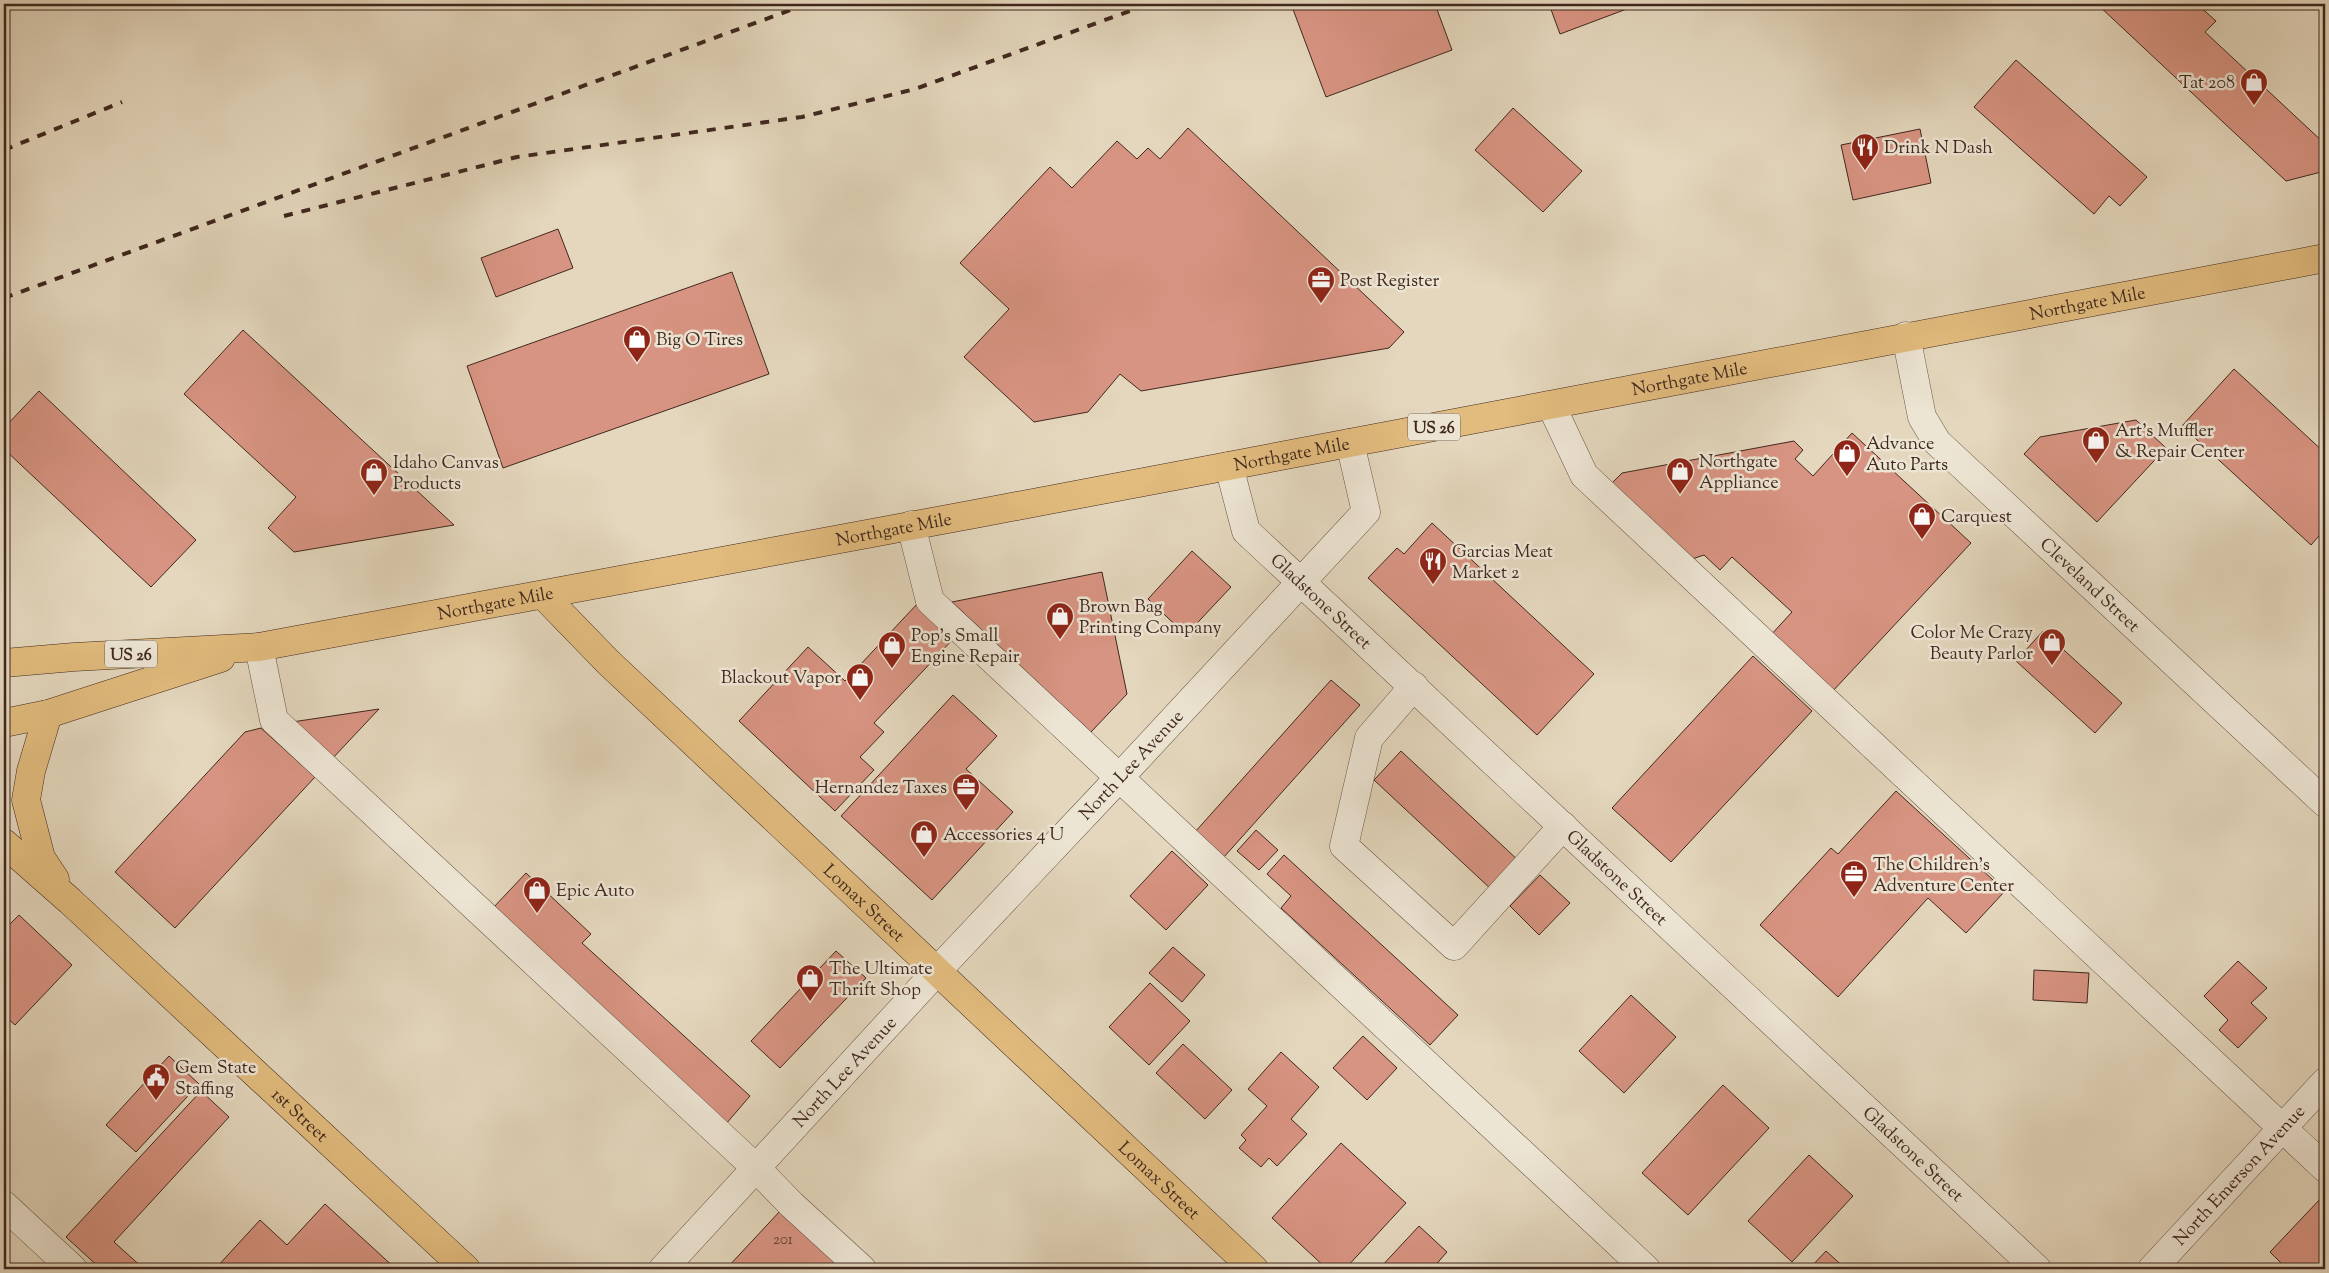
<svg xmlns="http://www.w3.org/2000/svg" width="2329" height="1273" font-family="'Sorts Mill Goudy',serif">
	<style>
		.building { fill: #d89482; stroke: #40281e }
		.lines { fill: none; stroke-linecap: round; stroke-linejoin: round }
		.minor-casing { stroke: #695446; stroke-width: 29 }
		.major-casing { stroke: #40281e; stroke-width: 29 }
		.highway-casing { stroke: #40281e; stroke-width: 29 }
		.minor { stroke: #ede5d4; stroke-width: 28 }
		.major { stroke: #e2bc7e; stroke-width: 28 }
		.highway { stroke: #e2bc7e; stroke-width: 28 }
		.rail { stroke: #40281e; stroke-width: 4; stroke-dasharray: 9 9; stroke-linecap: butt }
		.labels { text-anchor: middle; stroke-width: 5; stroke-linejoin: round; paint-order: stroke }
		.number-label { font-size: 15px; fill: #664337 }
		.shield { fill: #ede5d4; stroke: #746155; stroke-width: 1 }
		.shield-label { font-size: 16px; font-weight: bold; fill: #40281e }
		.poi-label { font-size: 18px; fill: #40281e; stroke: #ede5d4; text-anchor: start }
		.street-label { font-size: 18px; fill: #40281e; stroke: #ede5d4 }
	</style>
	<rect width="100%" height="100%" fill="#e4d7bd"/>
	<filter id="stains"><feTurbulence type="fractalNoise" baseFrequency=".004" numOctaves="4"/><feColorMatrix values="0 0 0 0 .2 0 0 0 0 .09 0 0 0 0 .02 0 0 0 .5 -.17"/></filter>
	<radialGradient id="worn" r=".72"><stop offset=".6" stop-color="#630" stop-opacity="0"/><stop offset="1" stop-color="#630" stop-opacity=".3"/></radialGradient>
	<path class="building" d="M1291,4H1435L1452,50L1326,97Z
		M1549,4H1640L1560,34Z
		M2097,4H2197L2216,21L2205,32L2325,144V171L2286,181Z
		M2016,60L2147,177L2120,206L2109,196L2094,214L1974,107Z
		M1513,108L1582,171L1543,212L1475,150Z
		M1188,128L1404,332L1389,348L1141,391L1120,374L1088,412L1034,422L964,357L1009,309L960,263L1050,167L1072,188L1117,141L1137,159L1148,148L1160,159Z
		M1920,129L1931,183L1853,200L1841,145Z
		M558,229L573,268L496,297L481,258Z
		M732,272L769,374L503,468L467,366Z
		M243,330L454,525L294,552L268,528L296,497L184,394Z
		M2234,369L2325,453V529L2311,545L2182,426Z
		M39,391L196,540L151,587L4,449V428Z
		M2136,420L2166,448L2097,522L2024,454L2040,437Z
		M1852,433L1971,543L1831,693L1770,636L1792,612L1732,557L1720,570L1704,555L1692,559L1612,483L1622,473L1794,441L1803,450L1795,459L1813,476Z
		M1432,523L1594,674L1537,735L1368,578L1397,548L1404,554Z
		M1192,551L1231,587L1186,635L1148,599Z
		M1102,572L1127,694L1091,732L952,602Z
		M918,603L955,637L874,723L884,732L860,757L874,770L835,811L739,721L808,647L845,681Z
		M2043,631L2122,703L2095,733L2016,661Z
		M1753,656L1812,711L1671,862L1612,808Z
		M1331,680L1360,705L1224,857L1195,832Z
		M953,695L997,736L966,769L1013,812L932,900L841,816Z
		M379,709L331,760L292,722Z
		M261,728L315,777L175,928L115,872L245,732Z
		M1401,751L1520,862L1493,891L1374,780Z
		M1896,791L2005,891L1966,933L1928,898L1838,997L1760,925L1831,848L1838,854Z
		M1256,830L1278,850L1259,870L1237,851Z
		M1172,851L1208,885L1166,930L1130,896Z
		M1284,855L1458,1015L1430,1045L1281,908L1291,896L1267,874Z
		M526,873L591,934L582,943L750,1096L725,1125L492,909Z
		M1540,875L1570,903L1539,935L1510,906Z
		M19,915L72,965L15,1025L4,1015V930Z
		M1173,947L1205,975L1182,1002L1149,973Z
		M836,951L866,978L780,1068L751,1041Z
		M2238,961L2267,988L2251,1003L2267,1018L2238,1048L2219,1030L2228,1020L2204,996Z
		M2034,970L2089,973L2087,1003L2033,1000Z
		M1150,983L1190,1021L1149,1065L1109,1027Z
		M1631,995L1676,1037L1624,1093L1579,1051Z
		M1363,1036L1397,1068L1367,1100L1333,1068Z
		M1183,1044L1232,1090L1205,1119L1156,1073Z
		M1281,1052L1319,1087L1291,1119L1307,1134L1277,1166L1269,1158L1261,1167L1239,1148L1246,1140L1241,1135L1267,1106L1248,1089Z
		M169,1056L199,1084L136,1152L106,1125Z
		M1723,1085L1769,1128L1688,1215L1642,1173Z
		M201,1091L229,1117L114,1242L144,1269H101L66,1237Z
		M1341,1143L1406,1203L1345,1269H1327L1272,1218Z
		M1809,1155L1853,1196L1792,1262L1748,1221Z
		M2323,1196L2325,1199V1268L2287,1269L2270,1252Z
		M325,1204L396,1269H215L260,1220L287,1245Z
		M781,1210L841,1267L839,1269H726Z
		M1419,1226L1447,1252L1432,1269H1379Z
		M1826,1251L1846,1269H1809Z"/>
	<g class="lines">
		<g class="minor-casing">
			<g id="minor">
				<path id="s1" d="M1906,336L1922,417L1937,442L2325,803"/>
				<path d="M1551,405L1584,475L2325,1168"/>
				<path id="s2" d="M1229,466L1246,531L2037,1269"/>
				<path d="M911,525L930,601L1646,1269"/>
				<path d="M259,647L274,720L756,1168L792,1205L862,1269"/>
				<path d="M1414,686L1369,738L1344,846L1454,946L1563,826"/>
				<path d="M4,1205L73,1269"/>
				<path id="s3" d="M663,1269L937,971L1119,778L1366,512L1350,443"/>
				<path id="s4" d="M2152,1269L2325,1082"/>
			</g>
		</g>
		<g class="major-casing">
			<g id="major">
				<path id="s5" d="M543,595L608,662L1254,1269"/>
				<path d="M48,714L31,771L26,800L41,858L55,879"/>
				<path id="s6" d="M4,843L70,901L466,1269"/>
			</g>
		</g>
		<g class="highway-casing">
			<g id="highway">
				<path id="s7" d="M4,663L74,657L259,647L980,513L2325,258"/>
				<path d="M4,723L48,714L221,658"/>
			</g>
		</g>
		<use href="#minor" class="minor"/>
		<use href="#major" class="major"/>
		<use href="#highway" class="highway"/>
		<path class="rail" d="M4,150L122,102
			M284,216L517,157L802,117L915,89L1149,4
			M4,298L807,4"/>
	</g>
	<defs>
		<g id="shop-pin" transform="scale(1.4375)"><path d="M0 17L-7.5 6A9.5 9.5 0 1 1 7.5 6Z" fill="#8f2418" stroke="#ede5d4"/><path d="M-5-2.5h2.3a2.7 3.5 0 0 1 5.4 0H5L5.5 6h-11ZM-1.5-2.5h3a1.5 2.3 0 0 0-3 0Z" fill="#fff"/></g>
		<g id="restaurant-pin" transform="scale(1.4375)"><path d="M0 17L-7.5 6A9.5 9.5 0 1 1 7.5 6Z" fill="#8f2418" stroke="#ede5d4"/><path d="M-5-6h1v4h1v-4h1v4h1v-4h1v5L-1.5 .5V6h-2V.5L-5-1ZM5-6V6H3V1.5H1.5Q1.5-4 5-6Z" fill="#fff"/></g>
		<g id="office-pin" transform="scale(1.4375)"><path d="M0 17L-7.5 6A9.5 9.5 0 1 1 7.5 6Z" fill="#8f2418" stroke="#ede5d4"/><path d="M-6-3h4V-5.5h4V-3h4V5H-6ZM-1-4.5V-3h2v-1.5ZM-6 0V1H6V0Z" fill="#fff"/></g>
		<g id="civic-pin" transform="scale(1.4375)"><path d="M0 17L-7.5 6A9.5 9.5 0 1 1 7.5 6Z" fill="#8f2418" stroke="#ede5d4"/><path d="M-.6-6.5H3V-4.5H.6V-3L4-1V1h2V6H-6V1h2V-1L-.6-3ZM-1.2 2.5V6h2.4V2.5Z" fill="#fff"/></g>
	</defs>
	<g fill-rule="evenodd">
		<use href="#shop-pin" x="2254" y="82"/>
		<use href="#restaurant-pin" x="1865" y="147"/>
		<use href="#office-pin" x="1321" y="280"/>
		<use href="#shop-pin" x="637" y="339"/>
		<use href="#shop-pin" x="2096" y="440"/>
		<use href="#shop-pin" x="1847" y="453"/>
		<use href="#shop-pin" x="1680" y="471"/>
		<use href="#shop-pin" x="374" y="472"/>
		<use href="#shop-pin" x="1922" y="516"/>
		<use href="#restaurant-pin" x="1433" y="561"/>
		<use href="#shop-pin" x="1060" y="616"/>
		<use href="#shop-pin" x="2052" y="642"/>
		<use href="#shop-pin" x="892" y="645"/>
		<use href="#shop-pin" x="860" y="677"/>
		<use href="#office-pin" x="966" y="787"/>
		<use href="#shop-pin" x="924" y="834"/>
		<use href="#office-pin" x="1854" y="874"/>
		<use href="#shop-pin" x="537" y="890"/>
		<use href="#shop-pin" x="810" y="978"/>
		<use href="#civic-pin" x="156" y="1077"/>
	</g>
	<g class="labels">
		<g class="number-label">
			<text x="783" y="1244">201</text>
		</g>
		<g class="shield">
			<rect x="1408" y="413.5" width="52" height="27" rx="4"/>
			<rect x="105" y="640.5" width="52" height="27" rx="4"/>
		</g>
		<g class="shield-label">
			<text x="1434" y="433">US 26</text>
			<text x="131" y="660">US 26</text>
		</g>
		<g class="poi-label">
			<text x="2235" y="88" text-anchor="end">Tat 208</text>
			<text x="1884" y="153">Drink N Dash</text>
			<text x="1340" y="286">Post Register</text>
			<text x="656" y="345">Big O Tires</text>
			<text x="2115" y="436">Art's Muffler<tspan x="2115" dy="21">&amp; Repair Center</tspan></text>
			<text x="1866" y="449">Advance<tspan x="1866" dy="21">Auto Parts</tspan></text>
			<text x="1699" y="467">Northgate<tspan x="1699" dy="21">Appliance</tspan></text>
			<text x="393" y="468">Idaho Canvas<tspan x="393" dy="21">Products</tspan></text>
			<text x="1941" y="522">Carquest</text>
			<text x="1452" y="557">Garcias Meat<tspan x="1452" dy="21">Market 2</tspan></text>
			<text x="1079" y="612">Brown Bag<tspan x="1079" dy="21">Printing Company</tspan></text>
			<text x="2033" y="638" text-anchor="end">Color Me Crazy<tspan x="2033" dy="21">Beauty Parlor</tspan></text>
			<text x="911" y="641">Pop's Small<tspan x="911" dy="21">Engine Repair</tspan></text>
			<text x="841" y="683" text-anchor="end">Blackout Vapor</text>
			<text x="947" y="793" text-anchor="end">Hernandez Taxes</text>
			<text x="943" y="840">Accessories 4 U</text>
			<text x="1873" y="870">The Children's<tspan x="1873" dy="21">Adventure Center</tspan></text>
			<text x="556" y="896">Epic Auto</text>
			<text x="829" y="974">The Ultimate<tspan x="829" dy="21">Thrift Shop</tspan></text>
			<text x="175" y="1073">Gem State<tspan x="175" dy="21">Staffing</tspan></text>
		</g>
		<g class="street-label">
			<text dy="6" stroke="none"><textPath href="#s7" startOffset="2116">Northgate Mile</textPath></text>
			<text dy="6" stroke="none"><textPath href="#s7" startOffset="1711">Northgate Mile</textPath></text>
			<text dy="6" stroke="none"><textPath href="#s7" startOffset="1306">Northgate Mile</textPath></text>
			<text dy="6" stroke="none"><textPath href="#s7" startOffset="901">Northgate Mile</textPath></text>
			<text dy="6" stroke="none"><textPath href="#s1" startOffset="321">Cleveland Street</textPath></text>
			<text dy="6" stroke="none"><textPath href="#s2" startOffset="170">Gladstone Street</textPath></text>
			<text dy="6" stroke="none"><textPath href="#s7" startOffset="496">Northgate Mile</textPath></text>
			<text dy="6" stroke="none"><textPath href="#s3" startOffset="688">North Lee Avenue</textPath></text>
			<text dy="6" stroke="none"><textPath href="#s2" startOffset="575">Gladstone Street</textPath></text>
			<text dy="6" stroke="none"><textPath href="#s5" startOffset="445">Lomax Street</textPath></text>
			<text dy="6" stroke="none"><textPath href="#s3" startOffset="268">North Lee Avenue</textPath></text>
			<text dy="6" stroke="none"><textPath href="#s6" startOffset="402">1st Street</textPath></text>
			<text dy="6" stroke="none"><textPath href="#s2" startOffset="980">Gladstone Street</textPath></text>
			<text dy="6" stroke="none"><textPath href="#s4" startOffset="128">North Emerson Avenue</textPath></text>
			<text dy="6" stroke="none"><textPath href="#s5" startOffset="850">Lomax Street</textPath></text>
		</g>
	</g>
	<rect width="2329" height="1273" fill="none" stroke="#e4d7bd" stroke-width="20"/>
	<rect x="5" y="5" width="2319" height="1263" fill="none" stroke="#40281e" stroke-width="2.5"/>
	<rect x="10" y="10" width="2309" height="1253" fill="none" stroke="#40281e"/>
	<rect width="100%" height="100%" filter="url(#stains)"/>
	<rect width="100%" height="100%" fill="url(#worn)"/>
</svg>
